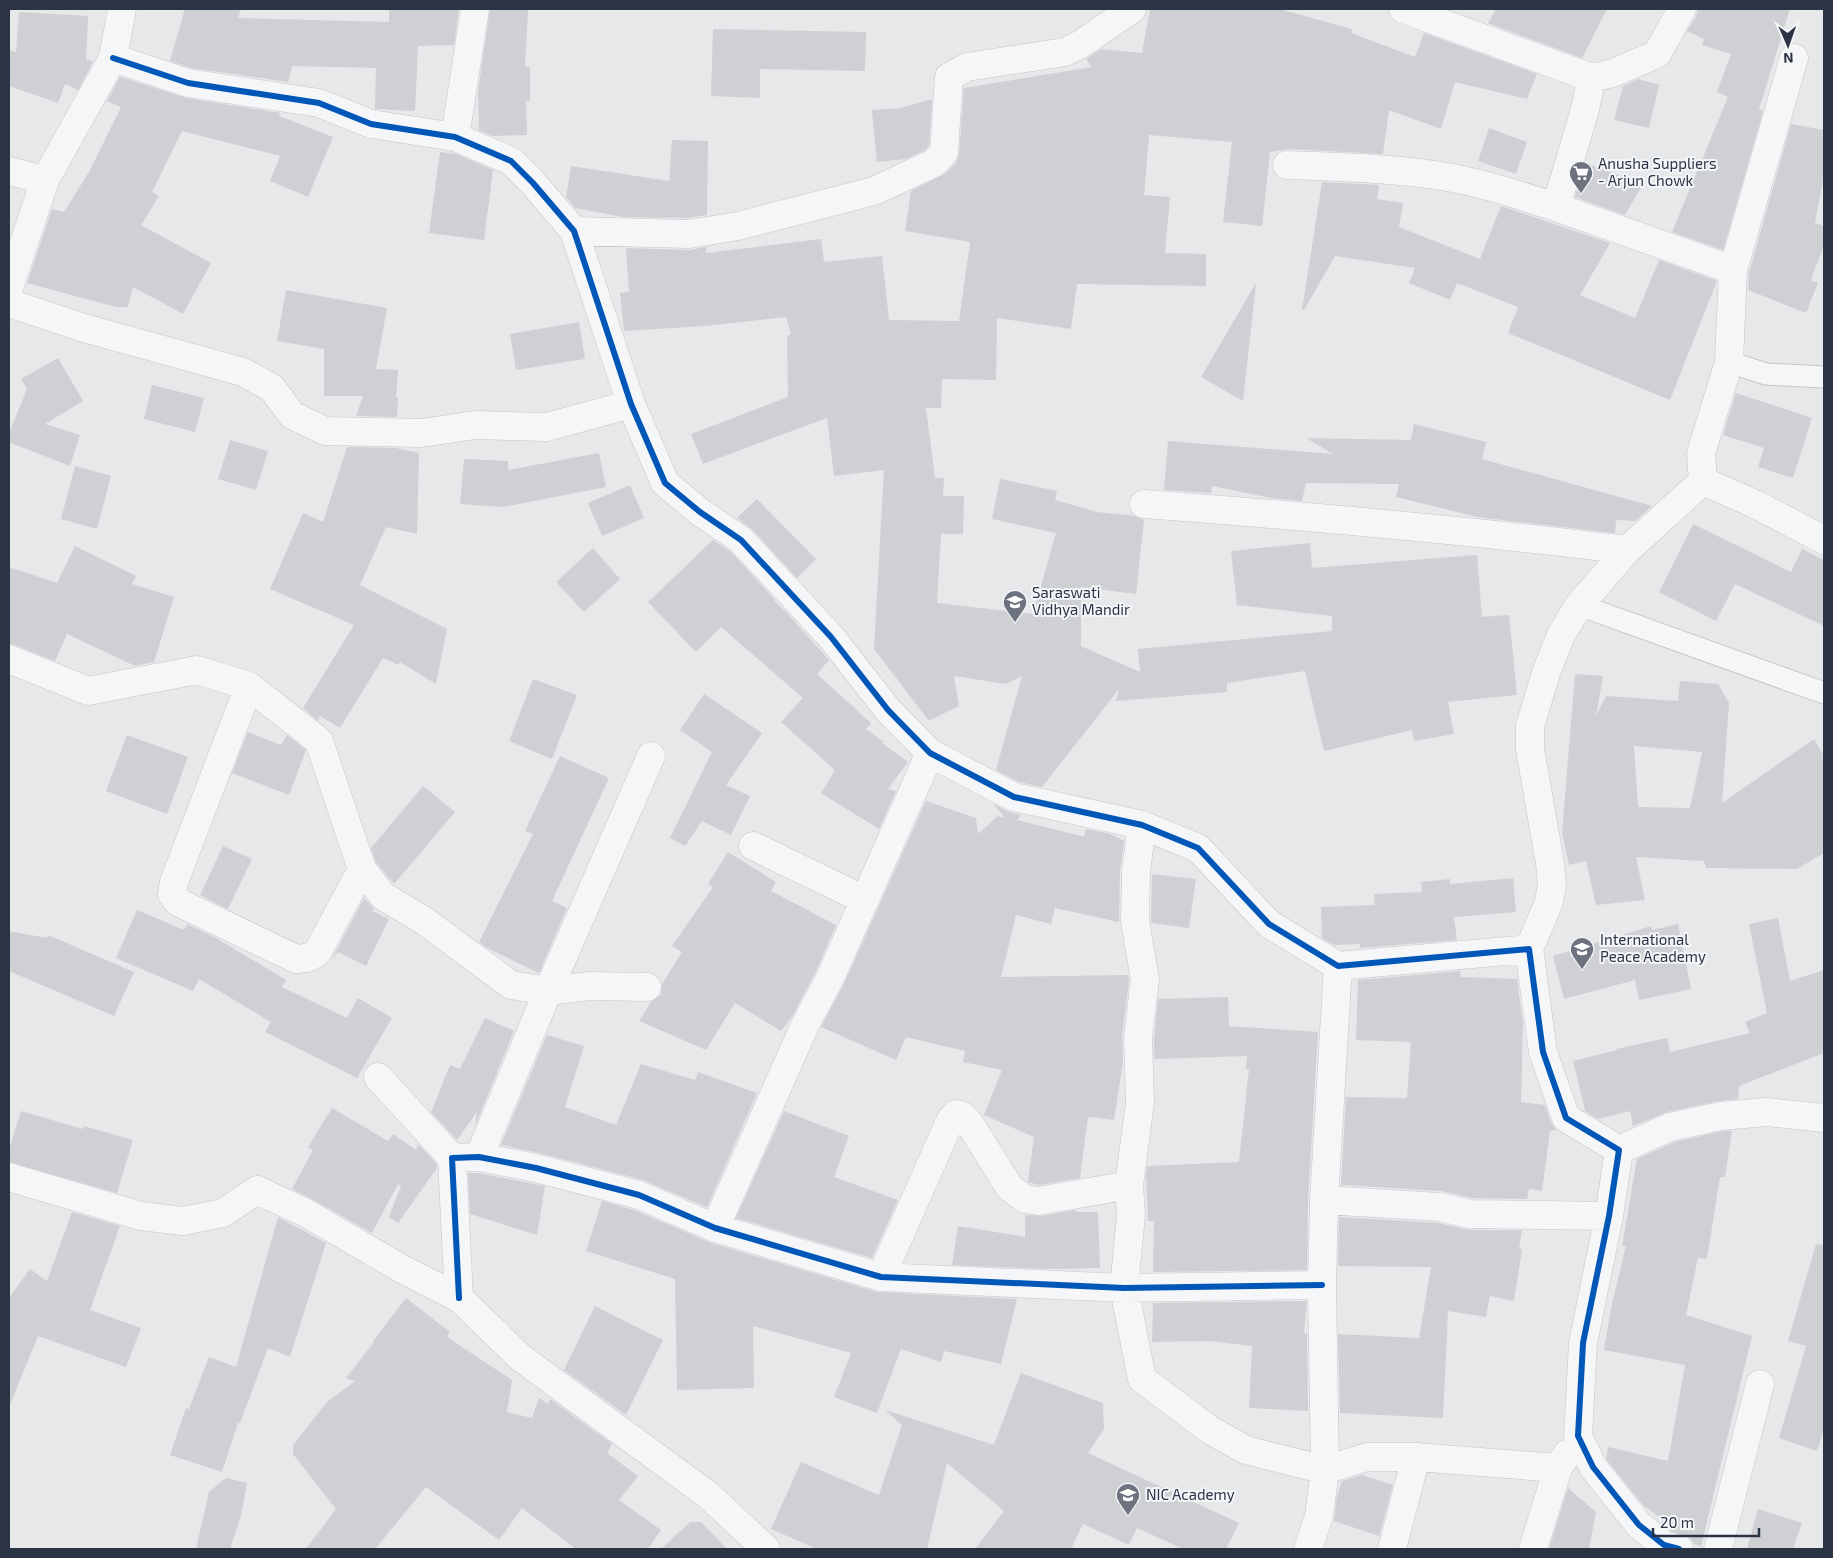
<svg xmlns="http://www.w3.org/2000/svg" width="1833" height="1558" font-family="'Exo 2',sans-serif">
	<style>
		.building { fill: #ced0d3; fill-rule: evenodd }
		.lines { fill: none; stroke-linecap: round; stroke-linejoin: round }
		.service-casing { stroke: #c4c6c8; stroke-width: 23 }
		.minor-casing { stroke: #c4c6c8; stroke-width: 29 }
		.service { stroke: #f5f6f7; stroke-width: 21 }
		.minor { stroke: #f5f6f7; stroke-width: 28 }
		.cycleway-casing { stroke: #f4f6f9; stroke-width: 9 }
		.cycleway { stroke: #0057b8; stroke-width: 6 }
		.labels { text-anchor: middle; stroke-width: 4; stroke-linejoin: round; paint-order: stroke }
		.poi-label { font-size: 15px; fill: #2b3445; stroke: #f4f6f9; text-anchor: start }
	</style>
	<rect width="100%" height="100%" fill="#e6e8ea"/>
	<path class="building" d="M185,9H241L238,18L389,22V9H459L454,45L418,46L415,111L375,109L376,68L292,66L288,82L192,68L170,61Z
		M490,9H528L525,67H530V101H526L527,135L492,136L479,130L478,92Z
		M1150,9H1279L1352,29L1351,33L1415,57L1424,33L1537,74L1527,99L1455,82L1441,129L1389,110L1383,154L1288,149L1270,152L1262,226L1223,222L1232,142L1149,135L1144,195L1170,197L1165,253L1206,254V286L1077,284L1071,329L997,318L996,380L942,379L941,408H926L935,478H944L943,496H964L963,534H941L937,603L1033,614L1056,533L992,519L1000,479L1057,491L1055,500L1097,512L1135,516L1144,520L1136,594L1081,587V646L1140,672L1138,649L1332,631V616L1237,605L1231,551L1310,543L1312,568L1477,555L1482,617L1509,615L1517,695L1448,702L1454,734L1414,741L1412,730L1324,751L1305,671L1227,683V692L1116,701L1119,689L1042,787L1019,782L996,770L1022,676L1006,684L954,676L959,706L929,721L874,649L884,470L834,476L827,418L703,464L691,434L788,397L787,336L791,334L786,317L705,326L624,331L620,293L629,292L626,248L689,250L706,247V253L821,239L824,262L882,256L889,320L959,321L970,242L905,231L911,191L945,174L956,163L959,154L964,88L1092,67L1086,59L1102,49L1142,53Z
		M1496,9H1607L1582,58L1488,23Z
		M1698,9H1790L1759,109L1763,111L1723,250L1672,232L1728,97L1717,92L1731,54L1702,45L1704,39L1687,31L1696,17Z
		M19,12L88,16L86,59L93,62L78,90L65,84L58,103L9,86V50L16,52Z
		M713,29L866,32L865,71L760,69V98L711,96Z
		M120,77L186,98L280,113L279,116L333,137L308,197L270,181L280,156L182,131L152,192L159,196L141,225L211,263L183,314L133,287L128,307H116L27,283L52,209L64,212L89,172L121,107L107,101Z
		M1638,79L1659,85L1649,128L1614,120L1623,86Z
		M932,99L929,146L925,150L906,159L877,162L872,110L900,108Z
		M1791,124L1824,130V175L1815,223L1824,226V245L1811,280L1818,283L1806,313L1748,290L1749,273Z
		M1489,128L1527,142L1516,174L1478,161Z
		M672,140L708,141L707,215L688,218L623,217L575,208L566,197L571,166L669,181Z
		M440,152L456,154L493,170L484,240L429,233Z
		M1585,163L1643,184L1625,215L1575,197Z
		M1322,182L1379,185L1377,199L1403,203L1399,227L1480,259L1501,206L1610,243L1580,295L1635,318L1659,260L1717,281L1670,400L1508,333L1518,307L1457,283L1450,300L1409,283L1415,268L1335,256L1304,310H1302Z
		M1256,283L1243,401L1201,377Z
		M286,290L387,308L376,369L398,370L396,397L398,398L397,417L356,416L363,396H324V349L277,341Z
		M579,322L585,359L516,370L510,334Z
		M58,358L83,401L45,424L80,435L70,466L11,443L9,444V433L27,389L21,379Z
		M152,385L204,398L195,432L144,419Z
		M1736,393L1812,418L1793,478L1758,467L1764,448L1723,435Z
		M1414,424L1486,442L1482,459L1652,506L1635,521L1616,520L1615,533L1477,517L1396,497L1399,484L1306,483L1302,501L1271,498L1212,486L1211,493L1164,490L1168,441L1333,454L1306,438L1411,440Z
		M230,440L268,451L256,490L218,479Z
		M347,447L396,448L419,453L417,534L386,527L360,585L447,629L436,684L400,662L398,665L383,658L340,728L320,716L318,721L303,708L354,625L270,589L303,513L323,522Z
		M599,453L606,487L503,507L460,504L464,459L508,461V470Z
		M75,466L111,476L97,529L61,519Z
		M630,485L644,518L602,536L588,503Z
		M757,499L816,559L797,578L752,529L737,518Z
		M1693,524L1791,572L1802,549L1824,560V626L1735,584L1716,621L1659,592Z
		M713,540L731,552L775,600L774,601L786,612L829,660L817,674L871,723L866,729L884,742L882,743L908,762L888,789L896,791L879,829L821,793L835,770L781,722L803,698L721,627L696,652L648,602Z
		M75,546L136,576L132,584L174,597L154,662L135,666L67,634L55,661L15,645L9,644V567L57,583Z
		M593,548L620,579L584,612L556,582Z
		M1575,674L1603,676L1596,716L1606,696L1678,701L1680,681L1718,684L1729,703L1722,803L1814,739L1824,756V853L1797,869L1706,868L1704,861L1636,857L1645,900L1596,905L1586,861L1569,865L1562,833ZM1634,746L1702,752L1690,808L1638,807Z
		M533,679L577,695L552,759L509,741Z
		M704,694L762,733L726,785L750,796L731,835L702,821L685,846L670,838L712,752L680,730Z
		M248,732L281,745L287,735L306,750L289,795L232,773Z
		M127,735L188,757L167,814L106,791Z
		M560,756L609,778L552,901L567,908L539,973L487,948L479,942L533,834L525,831Z
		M423,786L455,812L394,884L376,862L371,848Z
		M926,801L976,818L978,834L998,816L1005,818L994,804L1007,811L1021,815L1017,820L1084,837L1086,829L1110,834L1124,841L1120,871L1119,922L1055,908L1051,924L1016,915L1001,977L1128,975L1129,980L1122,1036L1123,1061L1114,1120L1088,1117L1080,1178L1039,1185L1028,1182L1034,1137L984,1115L1002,1070L963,1062L965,1051L906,1037L896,1060L821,1027L844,984Z
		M223,846L252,859L228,909L200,895Z
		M728,852L776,882L771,891L836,925L816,971L793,1015L781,1031L735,1003L706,1050L639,1021L651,1002L661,995L662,984L682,952L672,946L713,887L708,884Z
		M1152,874L1196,879L1189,928L1151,923Z
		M1513,878L1516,912L1454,917L1457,940L1360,948V944L1334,945L1322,938L1321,907L1375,905L1374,894L1422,892L1421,882L1450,879V884Z
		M364,898L374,909L372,911L389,919L366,966L338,952L331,961Z
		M137,910L184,930L187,924L216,938L286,980L282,987L347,1018L358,998L392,1018L357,1078L265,1032L271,1022L199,979L193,991L116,958Z
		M1778,918L1790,981L1824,970V1053L1739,1086L1738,1099L1718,1101L1667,1112L1633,1126L1630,1111L1598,1119L1583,1110H1585L1573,1061L1617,1050L1616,1049L1667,1038L1670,1052L1750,1033L1745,1022L1767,1013L1749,924Z
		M1678,924L1691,989L1639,1000L1635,980L1564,999L1553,956L1651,926L1652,930Z
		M9,931L47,938L48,935L134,972L114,1016L9,971Z
		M1460,971L1461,977L1517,979L1523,1024L1521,1102L1545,1105L1551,1123L1556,1130L1550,1131L1542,1191L1529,1189L1527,1199L1472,1198L1441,1191L1341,1185L1346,1097L1407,1098L1411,1042L1356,1040L1358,980Z
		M1228,997L1229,1026L1318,1032L1308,1199L1307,1270L1153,1272L1154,1221H1148L1146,1176L1147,1166L1239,1162L1249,1069H1246L1247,1056L1154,1059V1039L1158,999Z
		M485,1018L514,1031L475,1126L477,1112L457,1140L431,1112L450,1065L460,1069Z
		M547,1035L584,1046L565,1107L616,1125L641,1064L695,1080L698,1072L757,1093L707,1207L643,1180L540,1153L501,1145Z
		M332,1108L388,1141L393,1134L416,1150L418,1144L437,1164V1168L398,1223L389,1217L401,1186L398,1184L372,1233L314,1200L292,1189L313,1150L308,1147Z
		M21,1111L83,1129L84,1126L133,1140L117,1193L9,1162V1150Z
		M784,1111L849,1136L834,1177L898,1200L872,1258L736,1218Z
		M1723,1131H1732L1725,1177H1720L1707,1259L1698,1258L1686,1315L1752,1336L1701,1546L1694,1544L1690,1538L1671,1531L1661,1522L1662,1519L1643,1505L1606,1459L1608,1447L1668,1461L1685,1365L1604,1350L1611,1308L1626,1246H1622L1637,1159L1675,1142Z
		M468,1173H478L545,1186L537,1235L470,1214Z
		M602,1201L634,1210L711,1243L877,1292L1017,1299L1001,1364L944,1351L941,1362L901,1349L877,1413L834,1397L851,1353L753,1326L754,1388L677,1390L675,1279L586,1251Z
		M1076,1210V1212H1098L1100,1268L1049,1269L952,1265L958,1226L1025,1237V1215L1042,1216Z
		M72,1212L120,1226L90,1310L141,1328L126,1367L38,1336L10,1405H9V1298L30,1269L47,1281Z
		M278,1217L326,1243L290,1357L268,1348L240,1423H238L222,1472L170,1455L186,1408L189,1409L209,1357L236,1367Z
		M1339,1217L1438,1223L1470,1230H1522L1519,1249H1522L1514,1301L1490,1296L1486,1317L1448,1311L1443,1418L1340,1413L1338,1334L1419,1338L1431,1267L1338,1266Z
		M1816,1244L1824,1245V1429L1817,1451L1779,1438L1806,1346L1788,1341Z
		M406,1298L450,1332L447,1337L512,1380L507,1412L532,1418L539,1398L548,1404L550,1399L612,1444L607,1453L638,1476L619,1500L661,1530L648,1549H576L522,1508L499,1540L426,1487L375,1549H306L336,1509L293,1454V1445L327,1402L355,1381L346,1378L374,1342L373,1341Z
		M1307,1301L1304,1333H1307L1308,1411L1249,1408L1252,1346L1209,1341L1152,1342L1153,1303Z
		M595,1306L663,1340L626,1415L564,1370Z
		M1021,1373L1103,1403L1104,1429L1088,1453L1239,1523L1226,1549H1183L1137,1528L1129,1545L1083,1524L1071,1549H975L1004,1511L947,1463L927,1549H817L771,1529L801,1462L879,1495L902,1425L885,1410L994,1445Z
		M1362,1475L1393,1485L1379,1536L1334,1521L1337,1496L1342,1481Z
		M226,1478L247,1483L241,1516L230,1549H196L209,1492Z
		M1568,1488L1596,1512L1589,1549H1549Z
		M1758,1509L1802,1523L1793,1549H1747Z
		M690,1522H701L727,1549H661Z"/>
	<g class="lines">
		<g class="service-casing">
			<path id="service" d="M1729,362L1766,374L1824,377
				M1579,605L1824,693"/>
		</g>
		<g class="minor-casing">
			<path id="minor" d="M1403,9L1592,78L1613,73L1657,54L1682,9
				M113,58L188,83L319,103L371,124L455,137L511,161L533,183L574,231L631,404L665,483L700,512L741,540L831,637L888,710L930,753L1014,797L1142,825L1198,848L1269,924L1338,966L1529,949L1543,1052L1566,1118L1619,1150L1609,1216L1583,1343L1578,1436L1593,1467L1639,1525L1664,1545L1679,1549
				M1592,78L1584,113L1556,207L1733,270
				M455,137L475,9
				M1287,165C1336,167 1386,168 1435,175C1476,181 1516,194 1556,207
				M9,171L45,180
				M574,231L689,234L738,226L874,191L934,163L944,152L949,77L967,67L1065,52L1081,44L1132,9
				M9,288L45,180L113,58L122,9
				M9,303L84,328L243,372L272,388L292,415L325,431L422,433L475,425L547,427L631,404
				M1703,481L1755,504L1824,540
				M1144,504C1305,516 1467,530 1627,550
				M9,659L88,691L197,670L249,686L319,741L362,869L383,896L423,920L511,985L548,991L590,986L647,987
				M249,686L174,882L172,894L178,902L296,959L307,958L317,953L362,869
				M1142,825L1136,871L1135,922L1145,979L1138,1038L1140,1103L1129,1185L1131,1215L1124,1288L1142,1379L1210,1430L1246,1450L1325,1470L1367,1457H1416L1558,1468
				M753,846L865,900
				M1529,949L1549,902L1552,885L1550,863L1530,749V726L1547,670L1561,635L1579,605L1627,550L1703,481L1701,453L1729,362L1733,270L1794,58
				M378,1077L452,1158
				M1619,1150L1670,1127L1721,1116L1766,1112L1824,1118
				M479,1157L548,991L651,756
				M9,1177L141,1216L183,1221L223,1213L257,1190L306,1213L402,1269L459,1298L521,1358L708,1495L766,1549
				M1324,1200L1440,1207L1470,1214L1609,1216
				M715,1228L805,1025L830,978L930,753
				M881,1277L951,1119L956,1114L963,1116L970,1124L1010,1188L1025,1199L1039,1201L1129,1185
				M459,1298L452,1158L479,1157L536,1168L639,1195L715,1228L881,1277L1124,1288L1322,1285
				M1308,1549L1319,1516L1325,1470L1322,1285L1324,1200L1338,966
				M1392,1549L1416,1457
				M1533,1549L1558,1468L1567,1454
				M1718,1549L1760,1384"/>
		</g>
		<use href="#service" class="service"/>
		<use href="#minor" class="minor"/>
		<g class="cycleway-casing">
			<path id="cycleway" d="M113,58L188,83L319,103L371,124L455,137L511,161L533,183L574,231L631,404L665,483L700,512L741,540L831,637L888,710L930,753L1014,797L1142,825L1198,848L1269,924L1338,966L1529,949L1543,1052L1566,1118L1619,1150L1609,1216L1583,1343L1578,1436L1593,1467L1639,1525L1664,1545L1679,1549
				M459,1298L452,1158L479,1157L536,1168L639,1195L715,1228L881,1277L1124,1288L1322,1285"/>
		</g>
		<use href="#cycleway" class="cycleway"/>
	</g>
	<defs>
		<g id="supermarket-pin" transform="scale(1.25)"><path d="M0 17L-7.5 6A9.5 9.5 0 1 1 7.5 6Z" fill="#6c737f" stroke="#f4f6f9"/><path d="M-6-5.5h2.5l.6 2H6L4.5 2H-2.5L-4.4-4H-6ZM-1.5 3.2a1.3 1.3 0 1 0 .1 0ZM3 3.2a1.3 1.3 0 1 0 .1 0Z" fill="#fff"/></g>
		<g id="school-pin" transform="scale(1.25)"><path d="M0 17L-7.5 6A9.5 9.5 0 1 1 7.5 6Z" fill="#6c737f" stroke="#f4f6f9"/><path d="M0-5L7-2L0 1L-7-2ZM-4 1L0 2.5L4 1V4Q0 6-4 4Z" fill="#fff"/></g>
	</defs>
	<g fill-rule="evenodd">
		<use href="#supermarket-pin" x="1581" y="173"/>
		<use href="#school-pin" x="1015" y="602"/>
		<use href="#school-pin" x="1582" y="949"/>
		<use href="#school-pin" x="1128" y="1495"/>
	</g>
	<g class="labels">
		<g class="poi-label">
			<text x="1598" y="169">Anusha Suppliers<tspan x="1598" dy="17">- Arjun Chowk</tspan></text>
			<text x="1032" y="598">Saraswati<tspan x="1032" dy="17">Vidhya Mandir</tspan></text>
			<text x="1600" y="945">International<tspan x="1600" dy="17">Peace Academy</tspan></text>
			<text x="1146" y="1500">NIC Academy</text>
		</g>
	</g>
	<rect width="1833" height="1558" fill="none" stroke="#2b3445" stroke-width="20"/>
	<g transform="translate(1788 45) rotate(178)" stroke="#f4f6f9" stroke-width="4" paint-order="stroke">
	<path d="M0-4L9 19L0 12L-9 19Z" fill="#2b3445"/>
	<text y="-8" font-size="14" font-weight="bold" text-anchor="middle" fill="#2b3445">N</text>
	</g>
	<path d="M1653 1528v8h106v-8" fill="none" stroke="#2b3445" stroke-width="2.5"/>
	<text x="1660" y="1528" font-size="15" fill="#2b3445" stroke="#f4f6f9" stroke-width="4" paint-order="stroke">20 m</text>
</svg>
